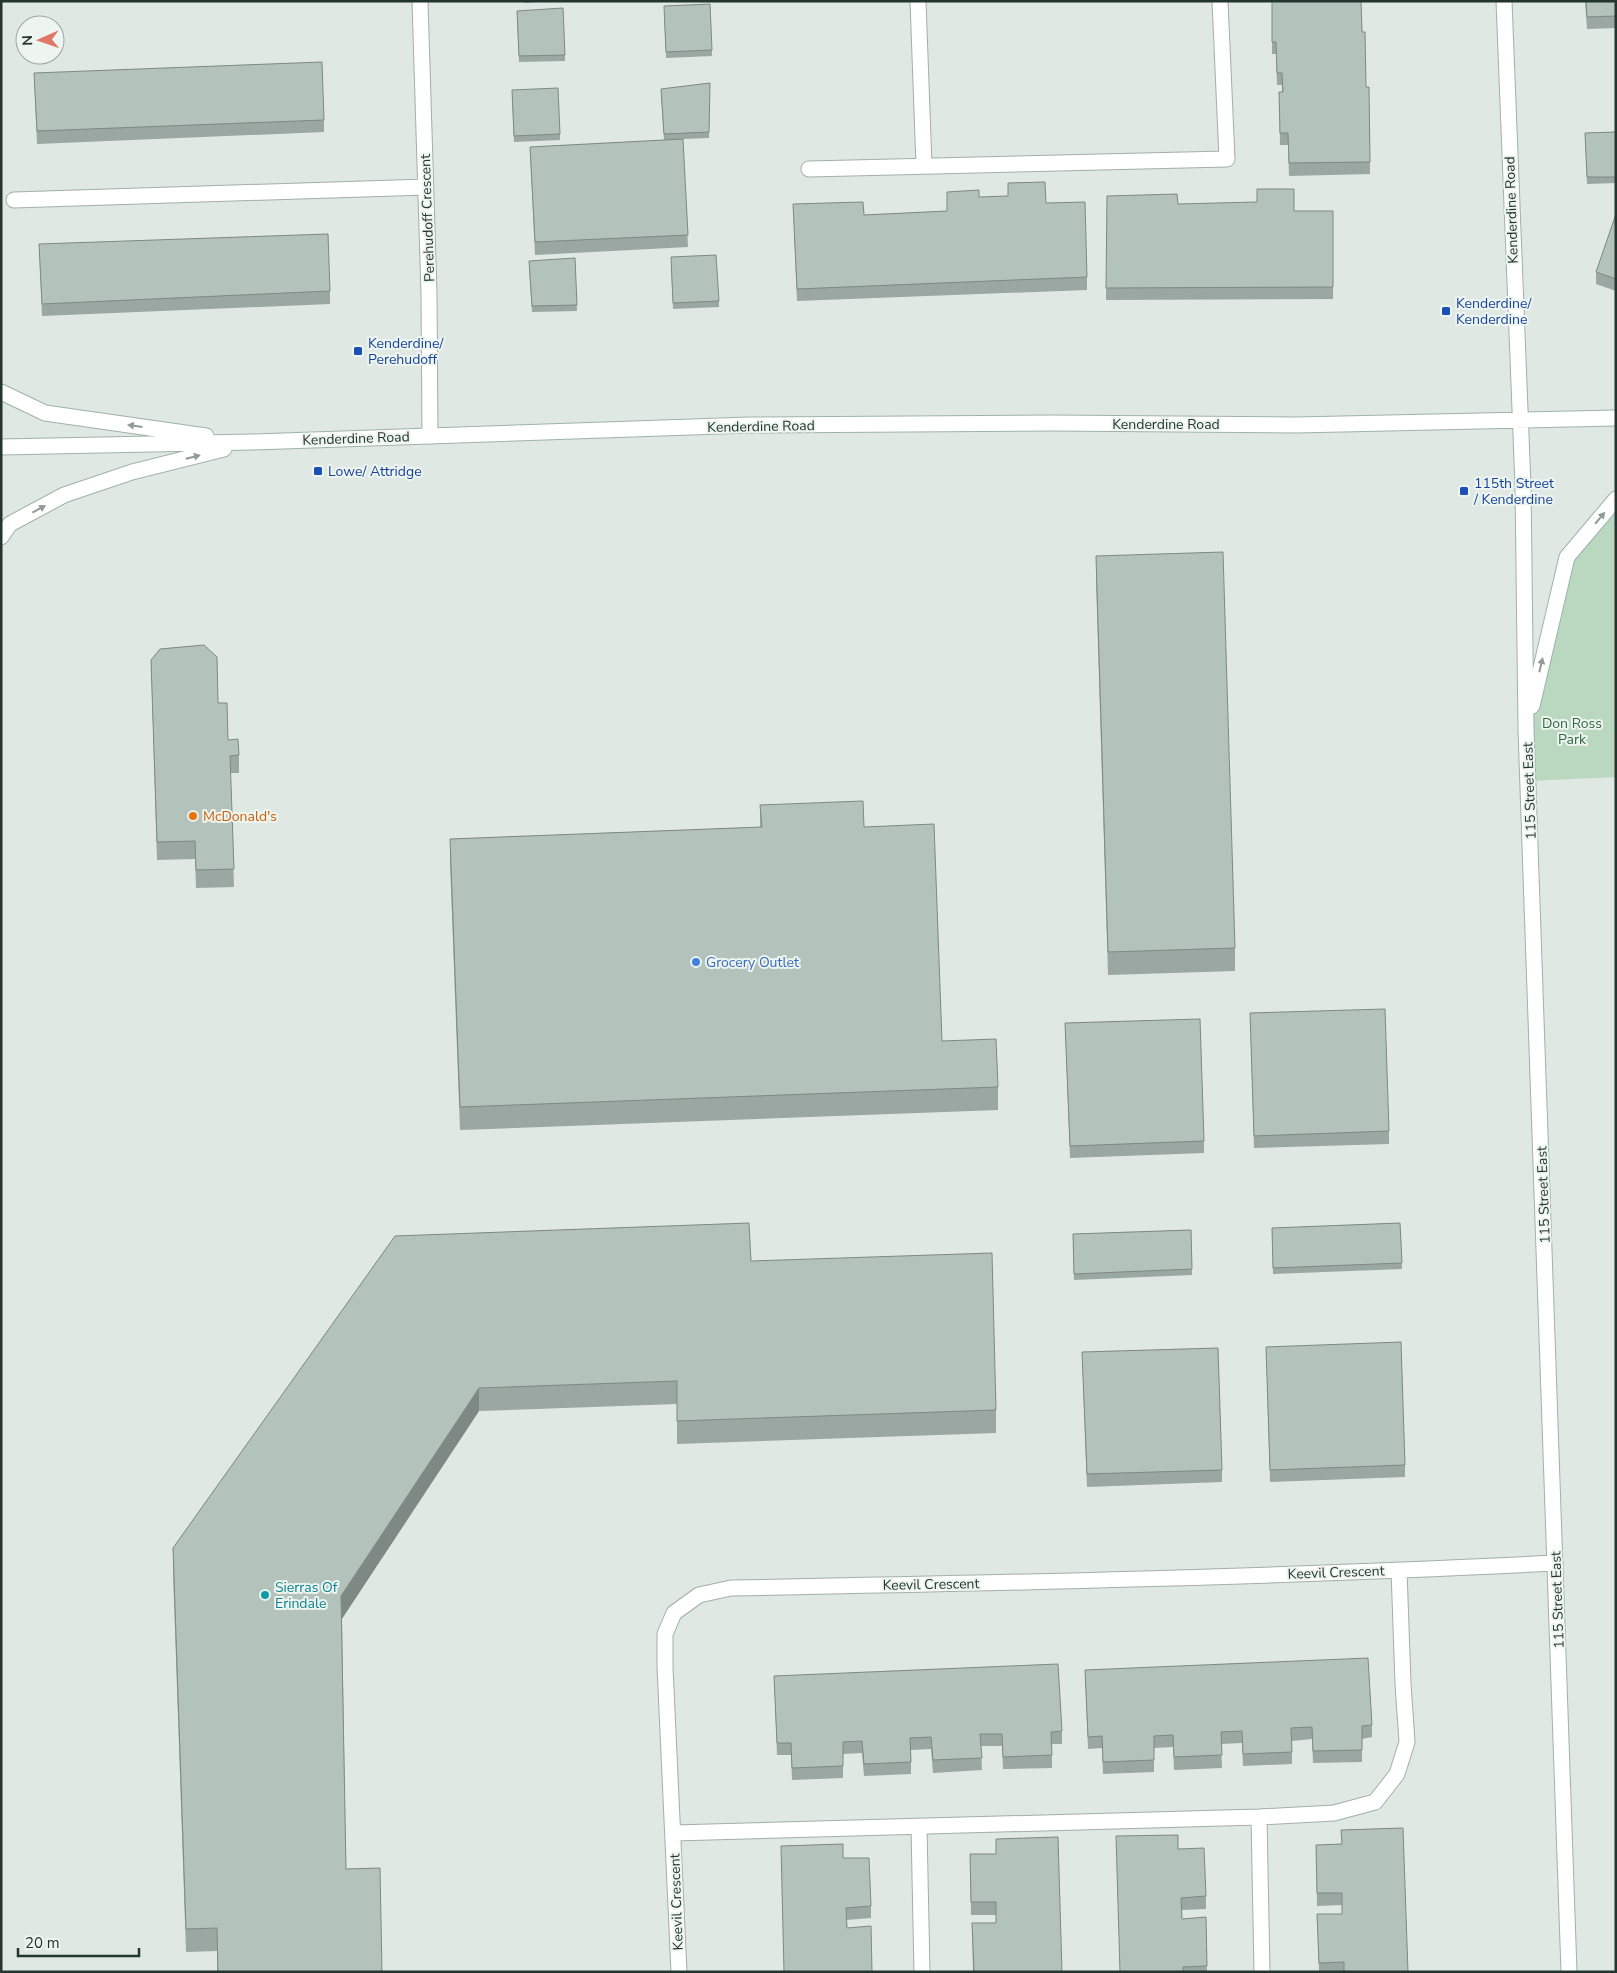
<svg xmlns="http://www.w3.org/2000/svg" width="1617" height="1973" font-family="'Nunito Sans',sans-serif">
	<style>
		.green { fill: #bad7bf }
		.lines { fill: none; stroke-linecap: round; stroke-linejoin: round }
		.street-casing { stroke: #a3afa9; stroke-width: 17 }
		.secondary-casing { stroke: #9fb2aa; stroke-width: 17 }
		.street { stroke: #fff; stroke-width: 15 }
		.secondary { stroke: #fff; stroke-width: 15 }
		.wall { fill: #9ba7a2 }
		.shaded-wall { fill: #7e8884 }
		.building { fill: #b4c2bc; stroke: #7e8884 }
		.oneway { fill: #909a97 }
		.transit-dot { fill: #1a4fb4; stroke: #eef5f1; stroke-width: 2 }
		.food-dot { fill: #e8710a; stroke: #eef5f1; stroke-width: 2 }
		.shop-dot { fill: #3f7fe0; stroke: #eef5f1; stroke-width: 2 }
		.culture-dot { fill: #0f9aa8; stroke: #eef5f1; stroke-width: 2 }
		.labels { text-anchor: middle; stroke-width: 4; stroke-linejoin: round; paint-order: stroke }
		.street-label { font-size: 14px; fill: #22352f; stroke: #eef5f1 }
		.transit-label { font-size: 14px; fill: #164399; stroke: #eef5f1; text-anchor: start }
		.park-label { font-size: 14px; fill: #326742; stroke: #eef5f1 }
		.food-label { font-size: 14px; fill: #c56008; stroke: #eef5f1; text-anchor: start }
		.shop-label { font-size: 14px; fill: #366cbe; stroke: #eef5f1; text-anchor: start }
		.culture-label { font-size: 14px; fill: #0d838f; stroke: #eef5f1; text-anchor: start }
	</style>
	<rect width="100%" height="100%" fill="#dfe8e3"/>
	<path class="green" d="M1616,499V777L1529,781L1526,730L1567,557Z"/>
	<g class="lines">
		<g class="street-casing">
			<path id="street" d="M420,1L429,294L430,436
				M918,1L924,166
				M809,169L1227,159L1220,1
				M14,200L426,187
				M1259,1817L1262,1972
				M919,1827L922,1972
				M674,1833L1259,1817L1334,1813L1375,1802L1397,1774L1407,1742L1403,1684L1399,1570
				M679,1972L665,1667V1634L674,1613L699,1595L731,1588C1006,1583 1281,1577 1555,1563"/>
		</g>
		<g class="secondary-casing">
			<path id="secondary" d="M1504,1L1523,486L1526,730L1569,1972
				M1,392L45,413L206,436
				M1,447L252,442L750,425L1052,423L1296,425L1616,418
				M1,537L10,524L64,495L132,472L224,449
				M1532,706L1567,557L1616,499"/>
		</g>
		<use href="#street" class="street"/>
		<use href="#secondary" class="secondary"/>
	</g>
	<path class="wall" d="M525,1H551L525,3Z
		M1272,1L1362,32L1366,87H1369L1370,174L1289,176L1288,145H1280L1279,92H1282V85H1277L1276,54H1272Z
		M1585,1H1616V28L1587,29Z
		M664,12L712,50V56L666,58Z
		M517,17L565,55V61L519,62Z
		M34,73L324,120V132L37,144Z
		M710,83L709,138L683,139L688,247L535,255L530,147L664,140L661,95Z
		M512,96L560,134V140L514,142Z
		M1616,132V183L1587,184L1585,133Z
		M1107,196L1178,204L1294,211H1333V299L1106,300Z
		M979,197L1046,203L1087,277V290L797,301L793,204L864,215L947,211Z
		M1616,214V291L1596,284V272Z
		M39,244L330,291V304L42,316Z
		M575,258L577,311L532,312L529,267Z
		M671,264L719,301V307L673,309Z
		M1096,556L1235,948V971L1108,975L1096,579Z
		M151,660L218,703L228,740L239,755V773H230L234,887L196,888L195,859L157,860Z
		M760,805L864,827L942,1041L998,1087V1110L460,1130L450,862V839L760,827Z
		M1250,1013L1389,1131V1144L1254,1148Z
		M1065,1023L1204,1141V1153L1070,1158Z
		M1400,1223L1402,1269L1273,1274L1272,1228Z
		M1191,1230L1192,1275L1074,1280L1073,1234Z
		M395,1236L751,1261L996,1410V1433L677,1444V1404L479,1411L342,1619L346,1869L382,1972H217V1951L186,1952L173,1571V1548Z
		M1266,1347L1405,1465V1477L1270,1482Z
		M1082,1352L1222,1470V1482L1087,1487Z
		M1085,1670L1372,1725V1737L1362,1739V1762L1313,1763L1312,1739L1292,1741V1764L1243,1766L1242,1743L1221,1744L1222,1768L1174,1770L1173,1747L1154,1748V1772L1103,1774L1102,1748L1088,1749Z
		M774,1676L1062,1731V1744H1052V1768L1003,1769L1002,1746H981L982,1770L933,1773L931,1749L911,1750V1774L864,1776L862,1753L843,1754V1778L792,1780L791,1755H777Z
		M1341,1830L1408,1972H1319L1317,1914H1342V1905L1317,1906L1316,1845L1342,1844Z
		M1178,1849L1206,1896V1909L1182,1910V1919L1206,1917L1207,1972H1120Z
		M970,1854L1062,1972H973L972,1923H996V1915H971Z
		M843,1858L871,1906V1918L846,1920L847,1928L784,1972Z"/>
	<path class="shaded-wall" d="M479,1388V1411L341,1620V1596Z"/>
	<path class="building" d="M1272,1H1361L1362,32H1365L1366,87H1369L1370,162L1289,163L1288,133H1280L1279,92H1283L1282,73H1277L1276,42H1272Z
		M1586,1H1616V16L1587,17Z
		M710,4L712,50L666,52L664,6Z
		M563,8L565,55L519,56L517,11Z
		M322,62L324,120L37,131L34,73Z
		M710,83L709,132L664,134L661,89Z
		M558,88L560,134L514,136L512,90Z
		M1616,132V177H1587L1585,133Z
		M683,139L688,235L535,242L530,147Z
		M1045,182L1046,203L1085,202L1087,277L797,289L793,204L863,202L864,215L947,211V192L979,190V197L1008,196V183Z
		M1257,189H1294V211H1333V287L1106,288L1107,196L1177,194L1178,204L1257,202Z
		M1616,214V279L1596,272Z
		M328,234L330,291L42,304L39,244Z
		M716,255L719,301L673,303L671,257Z
		M575,258L577,305L532,306L529,261Z
		M1223,552L1235,948L1108,952L1096,556Z
		M204,645L217,657L218,703H227L228,740L238,739L239,755L230,756L234,869L196,870L195,841L157,842L151,660L160,649Z
		M863,801L864,827L934,824L942,1041L996,1039L998,1087L460,1107L450,839L762,827L760,805Z
		M1385,1009L1389,1131L1254,1136L1250,1013Z
		M1200,1019L1204,1141L1070,1146L1065,1023Z
		M749,1223L751,1261L992,1253L996,1410L677,1421V1381L479,1388L341,1596L346,1869L380,1868L382,1972H218L217,1928L186,1929L173,1548L395,1236Z
		M1400,1223L1402,1263L1273,1268L1272,1228Z
		M1191,1230L1192,1269L1074,1274L1073,1234Z
		M1401,1342L1405,1465L1270,1470L1266,1347Z
		M1218,1348L1222,1470L1087,1474L1082,1352Z
		M1368,1658L1372,1725L1362,1726V1750L1313,1751L1312,1727L1291,1728L1292,1752L1243,1754L1242,1731L1221,1732L1222,1755L1174,1757L1173,1735L1154,1736V1760L1103,1762L1102,1736L1088,1737L1085,1670Z
		M1058,1664L1062,1731L1051,1732L1052,1755L1003,1757L1002,1734H980L982,1758L933,1760L931,1737L910,1738L911,1762L864,1764L862,1741L843,1742V1766L792,1768L791,1743H777L774,1676Z
		M1403,1828L1408,1972H1344V1962L1319,1963L1317,1914H1342V1893H1317L1316,1845L1342,1844L1341,1830Z
		M1178,1835V1849L1204,1848L1206,1896L1181,1898L1182,1919L1206,1917L1207,1966L1183,1967V1972H1120L1116,1836Z
		M1058,1837L1062,1972H974L972,1923H996V1902H971L970,1854H996V1839Z
		M843,1844V1858H869L871,1906L846,1908L847,1928L871,1926L872,1972H784L781,1846Z"/>
	<defs><path id="oneway-solid" d="M-6-.8H1V-3.2L6.5 0L1 3.2V.8H-6Z" transform="scale(1.25)"/></defs>
	<g class="oneway">
		<use href="#oneway-solid" transform="translate(135 426) rotate(-172)"/>
		<use href="#oneway-solid" transform="translate(193 457) rotate(-14)"/>
		<use href="#oneway-solid" transform="translate(39 509) rotate(-28)"/>
		<use href="#oneway-solid" transform="translate(1600 518) rotate(-50)"/>
		<use href="#oneway-solid" transform="translate(1541 665) rotate(-77)"/>
	</g>
	<g class="transit-dot">
		<rect x="1441" y="306" width="10" height="10" rx="2.5"/>
		<rect x="353" y="346" width="10" height="10" rx="2.5"/>
		<rect x="313" y="466" width="10" height="10" rx="2.5"/>
		<rect x="1459" y="486" width="10" height="10" rx="2.5"/>
	</g>
	<circle class="food-dot" cx="193" cy="816" r="5"/>
	<circle class="shop-dot" cx="696" cy="962" r="5"/>
	<circle class="culture-dot" cx="265" cy="1595" r="5"/>
	<g class="labels">
		<g class="street-label">
			<text transform="translate(1511 210) rotate(-92)" y="5">Kenderdine Road</text>
			<text transform="translate(427 218) rotate(-92)" y="5">Perehudoff Crescent</text>
			<text x="1166" y="429">Kenderdine Road</text>
			<text transform="translate(761 426) rotate(-1)" y="5">Kenderdine Road</text>
			<text transform="translate(356 438) rotate(-2)" y="5">Kenderdine Road</text>
			<text transform="translate(1529 791) rotate(-92)" y="5">115 Street East</text>
			<text transform="translate(1543 1195) rotate(-92)" y="5">115 Street East</text>
			<text transform="translate(1336 1572) rotate(-2)" y="5">Keevil Crescent</text>
			<text transform="translate(931 1584) rotate(-1)" y="5">Keevil Crescent</text>
			<text transform="translate(1557 1600) rotate(-92)" y="5">115 Street East</text>
			<text transform="translate(676 1902) rotate(-92)" y="5">Keevil Crescent</text>
		</g>
		<g class="transit-label">
			<text x="1456" y="308">Kenderdine/<tspan x="1456" dy="16">Kenderdine</tspan></text>
			<text x="368" y="348">Kenderdine/<tspan x="368" dy="16">Perehudoff</tspan></text>
			<text x="328" y="476">Lowe/ Attridge</text>
			<text x="1474" y="488">115th Street<tspan x="1474" dy="16">/ Kenderdine</tspan></text>
		</g>
		<g class="park-label">
			<text x="1572" y="728">Don Ross<tspan x="1572" dy="16">Park</tspan></text>
		</g>
		<g class="food-label">
			<text x="203" y="821">McDonald's</text>
		</g>
		<g class="shop-label">
			<text x="706" y="967">Grocery Outlet</text>
		</g>
		<g class="culture-label">
			<text x="275" y="1592">Sierras Of<tspan x="275" dy="16">Erindale</tspan></text>
		</g>
	</g>
	<rect width="1617" height="1973" fill="none" stroke="#22352f" stroke-width="5"/>
	<g transform="translate(40 40) rotate(268)"><circle r="24" fill="#eef5f1" stroke="#9ca8a3"/>
	<path d="M0-4L9 19L0 12L-9 19Z" fill="#df7965"/>
	<text y="-8" font-size="14" font-weight="bold" text-anchor="middle" fill="#22352f">N</text>
	</g>
	<path d="M18 1948v8h121v-8" fill="none" stroke="#22352f" stroke-width="2.5"/>
	<text x="25" y="1948" font-size="15" fill="#22352f" stroke="#eef5f1" stroke-width="4" paint-order="stroke">20 m</text>
</svg>
